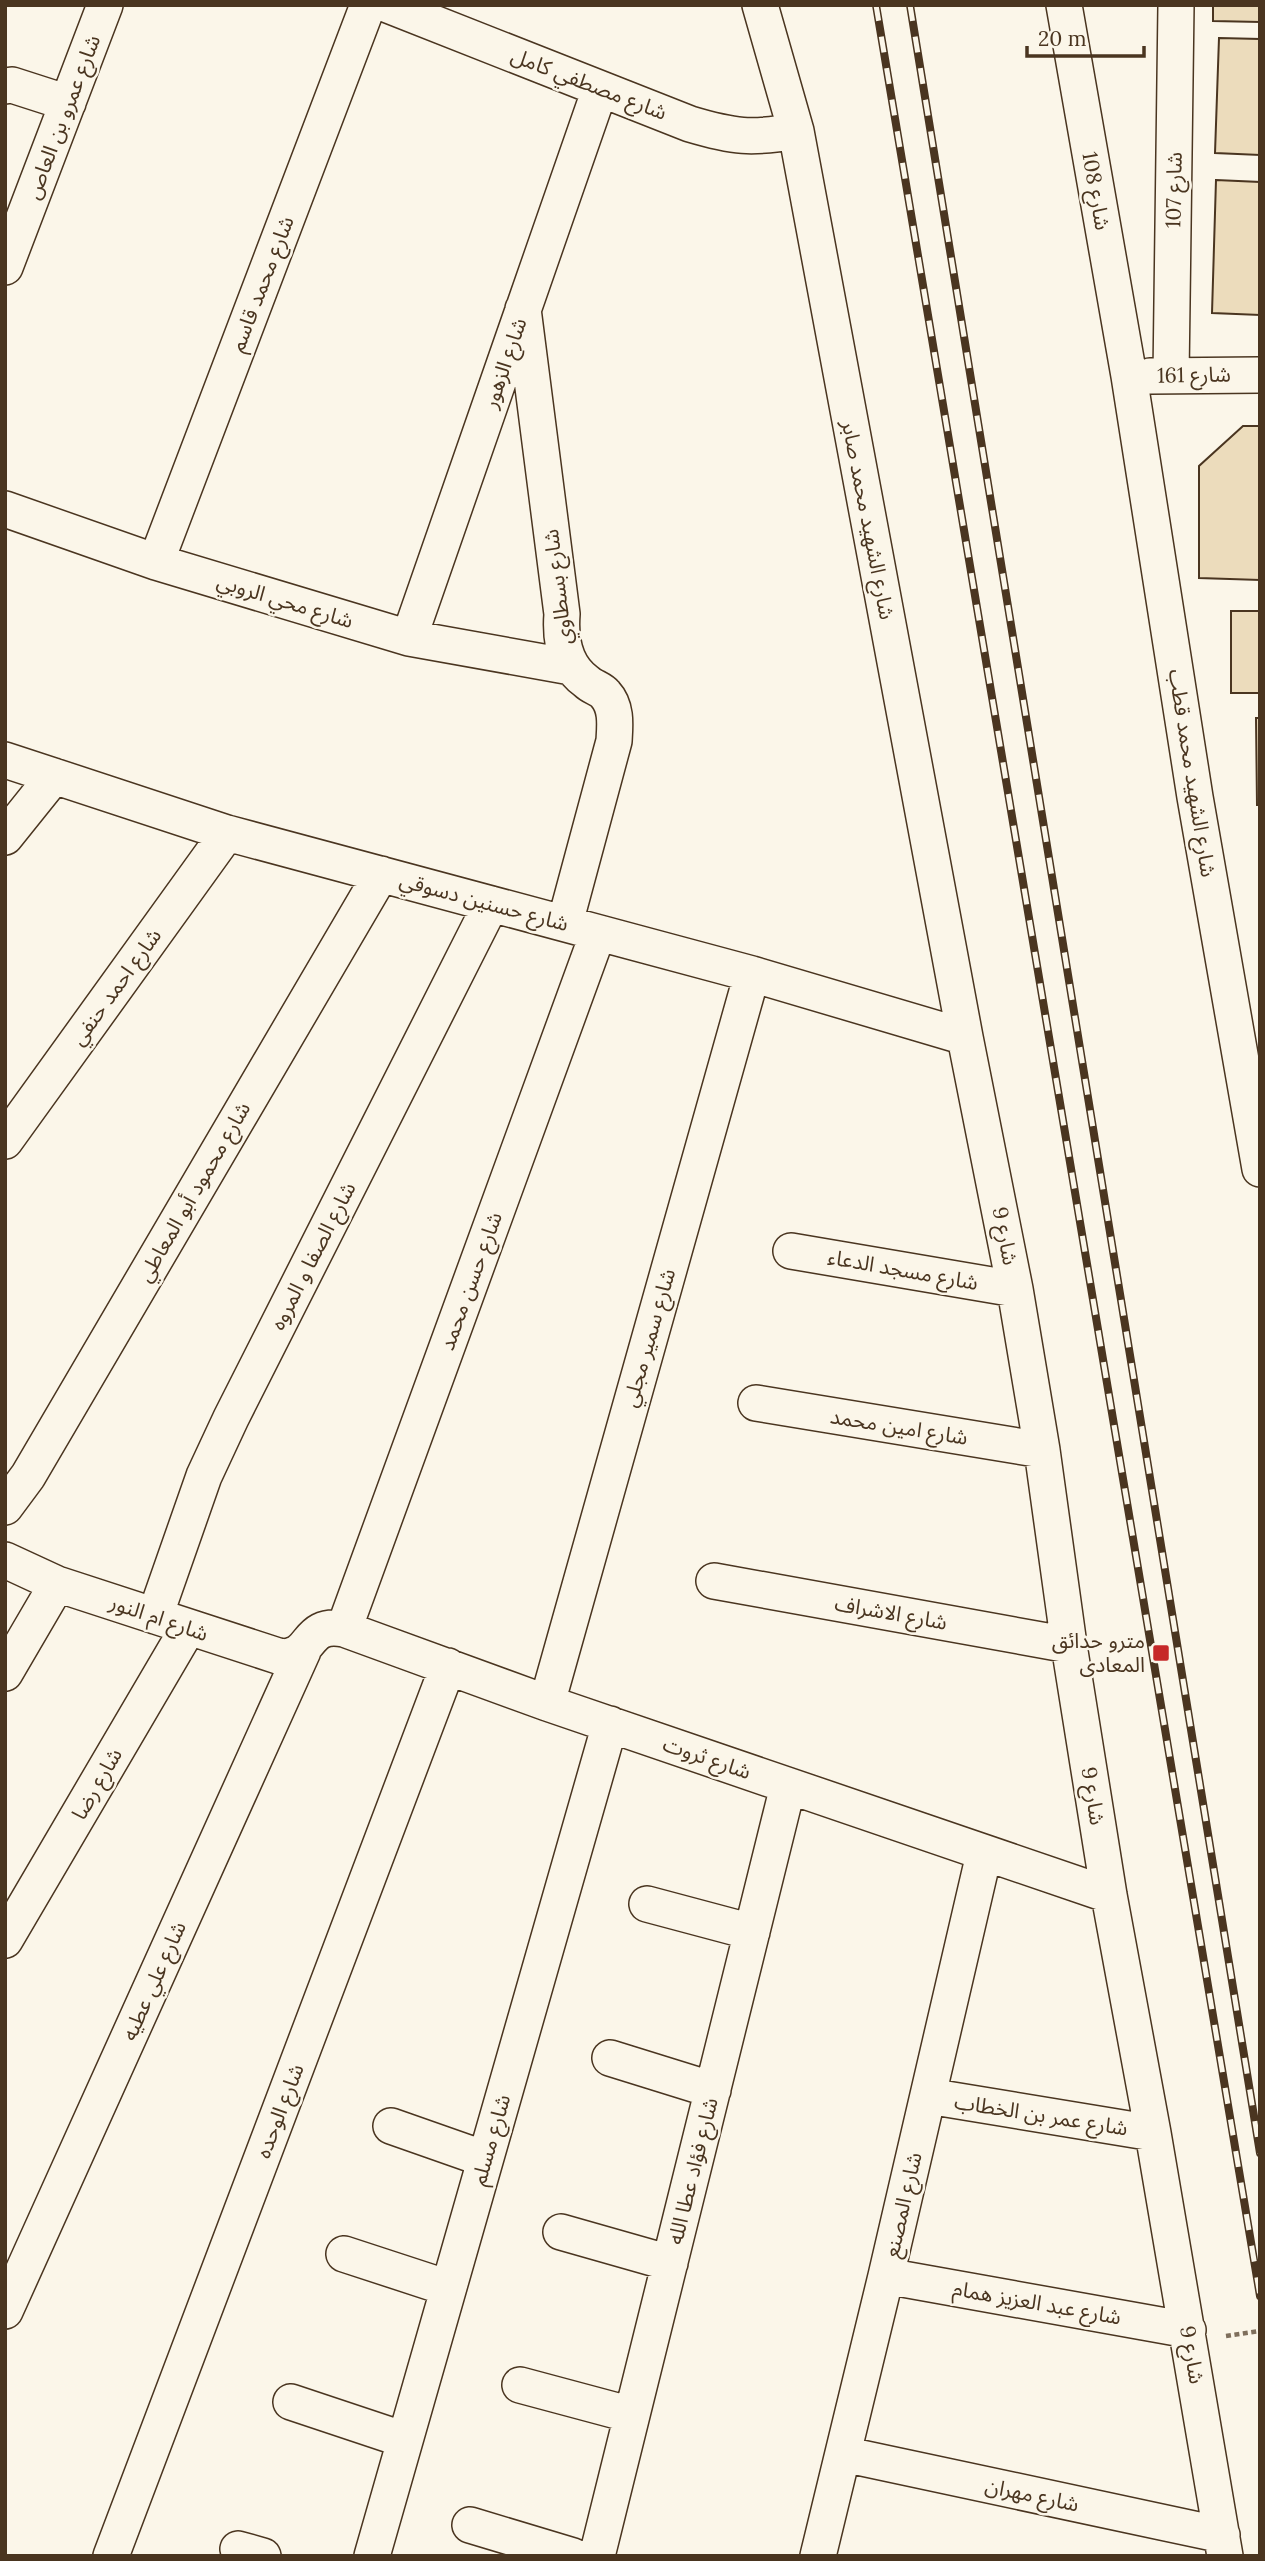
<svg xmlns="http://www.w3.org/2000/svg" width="1265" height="2561" font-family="Lora,'Noto Sans Arabic',serif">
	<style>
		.building { fill: #ecdcbc; stroke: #4a3520; stroke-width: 2 }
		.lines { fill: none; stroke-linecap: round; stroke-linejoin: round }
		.minor-casing { stroke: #4a3520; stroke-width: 38 }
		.path { stroke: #7f6f5c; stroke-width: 4.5; stroke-dasharray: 5 3.5; stroke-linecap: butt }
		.minor { stroke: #fbf6e9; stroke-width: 35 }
		.rail-casing { stroke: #4a3520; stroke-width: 8 }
		.rail { stroke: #fbf6e9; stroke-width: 5; stroke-dasharray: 16; stroke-linecap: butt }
		.poi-dot { fill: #c62828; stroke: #fbf6e9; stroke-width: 2.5 }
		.labels { text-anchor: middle; stroke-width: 5; stroke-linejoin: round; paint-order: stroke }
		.street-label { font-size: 21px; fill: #4a3520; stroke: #fbf6e9 }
		.poi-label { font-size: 21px; fill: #4a3520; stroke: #fbf6e9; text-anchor: end }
	</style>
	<rect width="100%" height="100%" fill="#fbf6e9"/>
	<path class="building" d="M1213,5H1260V22L1213,21Z
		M1219,38L1260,39V155L1215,153Z
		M1216,180L1260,182V315L1212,313Z
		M1243,426H1260V580L1199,578V466Z
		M1231,611H1260V693H1231Z
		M1256,718H1260V805H1257Z"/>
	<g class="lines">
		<g class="minor-casing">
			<path id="minor" d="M388,5L690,124C734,137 751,139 796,131
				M760,5L796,131L965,1037L1015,1289L1042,1450L1069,1645L1109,1895L1153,2133L1225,2556
				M1064,5L1129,376L1195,797L1260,1169
				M5,86L12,85L68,103
				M5,267L105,5
				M523,309L562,614C560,640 564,666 587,682C592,687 601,689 605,694C617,707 615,725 614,741L565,923
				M1150,376L1260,375
				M1171,376L1176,5
				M5,509L156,562L409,638L571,667
				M156,562L368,5
				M409,638L600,89
				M5,760L227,833L752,974L965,1037
				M5,837L54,776
				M5,1141L227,833
				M791,1251L1015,1289
				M756,1403L1042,1450
				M5,1507L28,1476L381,874
				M5,1560L57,1584L281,1657C315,1657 303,1622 344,1629L547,1703L1109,1895
				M714,1581L1069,1645
				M155,1616L204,1476L231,1418L491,904
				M344,1629L598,933
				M5,1673L57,1584
				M547,1703L752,974
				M647,1904L752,1932
				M5,1940L188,1628
				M610,2058L713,2090
				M928,2096L1153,2133
				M391,2126L485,2159
				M561,2232L670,2263
				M344,2254L448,2288
				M886,2276L1188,2330
				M5,2311L303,1651
				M520,2385L632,2415
				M291,2402L405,2440
				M843,2454L1222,2535
				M470,2525L573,2556
				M238,2549L263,2556
				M111,2556L448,1666
				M372,2556L610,1724
				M597,2556L788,1786
				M818,2556L886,2276L984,1854"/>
		</g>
		<path class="path" d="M1226,2336L1260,2331"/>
		<use href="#minor" class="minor"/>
		<g class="rail-casing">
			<path id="rail" d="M876,5L1260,2296
				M910,5L1260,2153"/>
		</g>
		<use href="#rail" class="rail"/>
	</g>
	<rect class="poi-dot" x="1152" y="1644" width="18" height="18" rx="3.5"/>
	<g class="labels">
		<g class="street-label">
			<text transform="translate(589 84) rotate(21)" y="7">شارع مصطفي كامل</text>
			<text transform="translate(63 117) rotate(-69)" y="7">شارع عمرو بن العاص</text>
			<text transform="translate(1174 190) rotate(-89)" y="7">شارع 107</text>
			<text transform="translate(1096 191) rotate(80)" y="7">شارع 108</text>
			<text transform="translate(262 284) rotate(-69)" y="7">شارع محمد قاسم</text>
			<text transform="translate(505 363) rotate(-71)" y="7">شارع الزهور</text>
			<text transform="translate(1194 375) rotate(-1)" y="7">شارع 161</text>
			<text transform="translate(868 520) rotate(79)" y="7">شارع الشهيد محمد صابر</text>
			<text transform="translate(558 587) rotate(-97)" y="7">شارع بسطاوي</text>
			<text transform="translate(285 601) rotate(17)" y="7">شارع محي الروبي</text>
			<text transform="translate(1192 773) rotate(81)" y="7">شارع الشهيد محمد قطب</text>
			<text transform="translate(484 902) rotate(15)" y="7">شارع حسنين دسوقي</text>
			<text transform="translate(116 987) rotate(-54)" y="7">شارع احمد حنفي</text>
			<text transform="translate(194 1192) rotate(-60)" y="7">شارع محمود أبو المعاطي</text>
			<text transform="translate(1005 1236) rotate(79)" y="7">شارع 9</text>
			<text transform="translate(313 1256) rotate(-63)" y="7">شارع الصفا و المروه</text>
			<text transform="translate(903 1270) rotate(10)" y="7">شارع مسجد الدعاء</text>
			<text transform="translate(471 1281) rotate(-70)" y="7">شارع حسن محمد</text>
			<text transform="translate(649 1338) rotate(-74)" y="7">شارع سمير مجلي</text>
			<text transform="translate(899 1427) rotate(9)" y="7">شارع امين محمد</text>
			<text transform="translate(891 1613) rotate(10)" y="7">شارع الاشراف</text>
			<text transform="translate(159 1618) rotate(19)" y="7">شارع ام النور</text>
			<text transform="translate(707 1758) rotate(19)" y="7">شارع ثروت</text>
			<text transform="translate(97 1784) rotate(-60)" y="7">شارع رضا</text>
			<text transform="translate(1093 1796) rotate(81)" y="7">شارع 9</text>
			<text transform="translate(154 1981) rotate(-66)" y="7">شارع علي عطيه</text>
			<text transform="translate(280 2111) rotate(-69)" y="7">شارع الوحده</text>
			<text transform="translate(1041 2115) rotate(9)" y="7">شارع عمر بن الخطاب</text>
			<text transform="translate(491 2140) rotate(-74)" y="7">شارع مسلم</text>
			<text transform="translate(693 2171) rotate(-76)" y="7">شارع فؤاد عطا الله</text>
			<text transform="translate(903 2205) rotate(-77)" y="7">شارع المصنع</text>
			<text transform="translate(1037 2303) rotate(10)" y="7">شارع عبد العزيز همام</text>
			<text transform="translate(1192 2355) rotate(80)" y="7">شارع 9</text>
			<text transform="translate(1032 2495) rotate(12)" y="7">شارع مهران</text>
		</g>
		<g class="poi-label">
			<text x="1145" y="1648">مترو حدائق<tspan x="1145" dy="24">المعادى</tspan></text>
		</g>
	</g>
	<rect width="1265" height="2561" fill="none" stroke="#4a3520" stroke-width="14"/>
	<path d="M1027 46v10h117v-10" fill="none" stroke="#4a3520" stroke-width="3.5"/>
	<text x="1038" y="46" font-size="21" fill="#4a3520" stroke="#fbf6e9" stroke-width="5" paint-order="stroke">20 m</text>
</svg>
